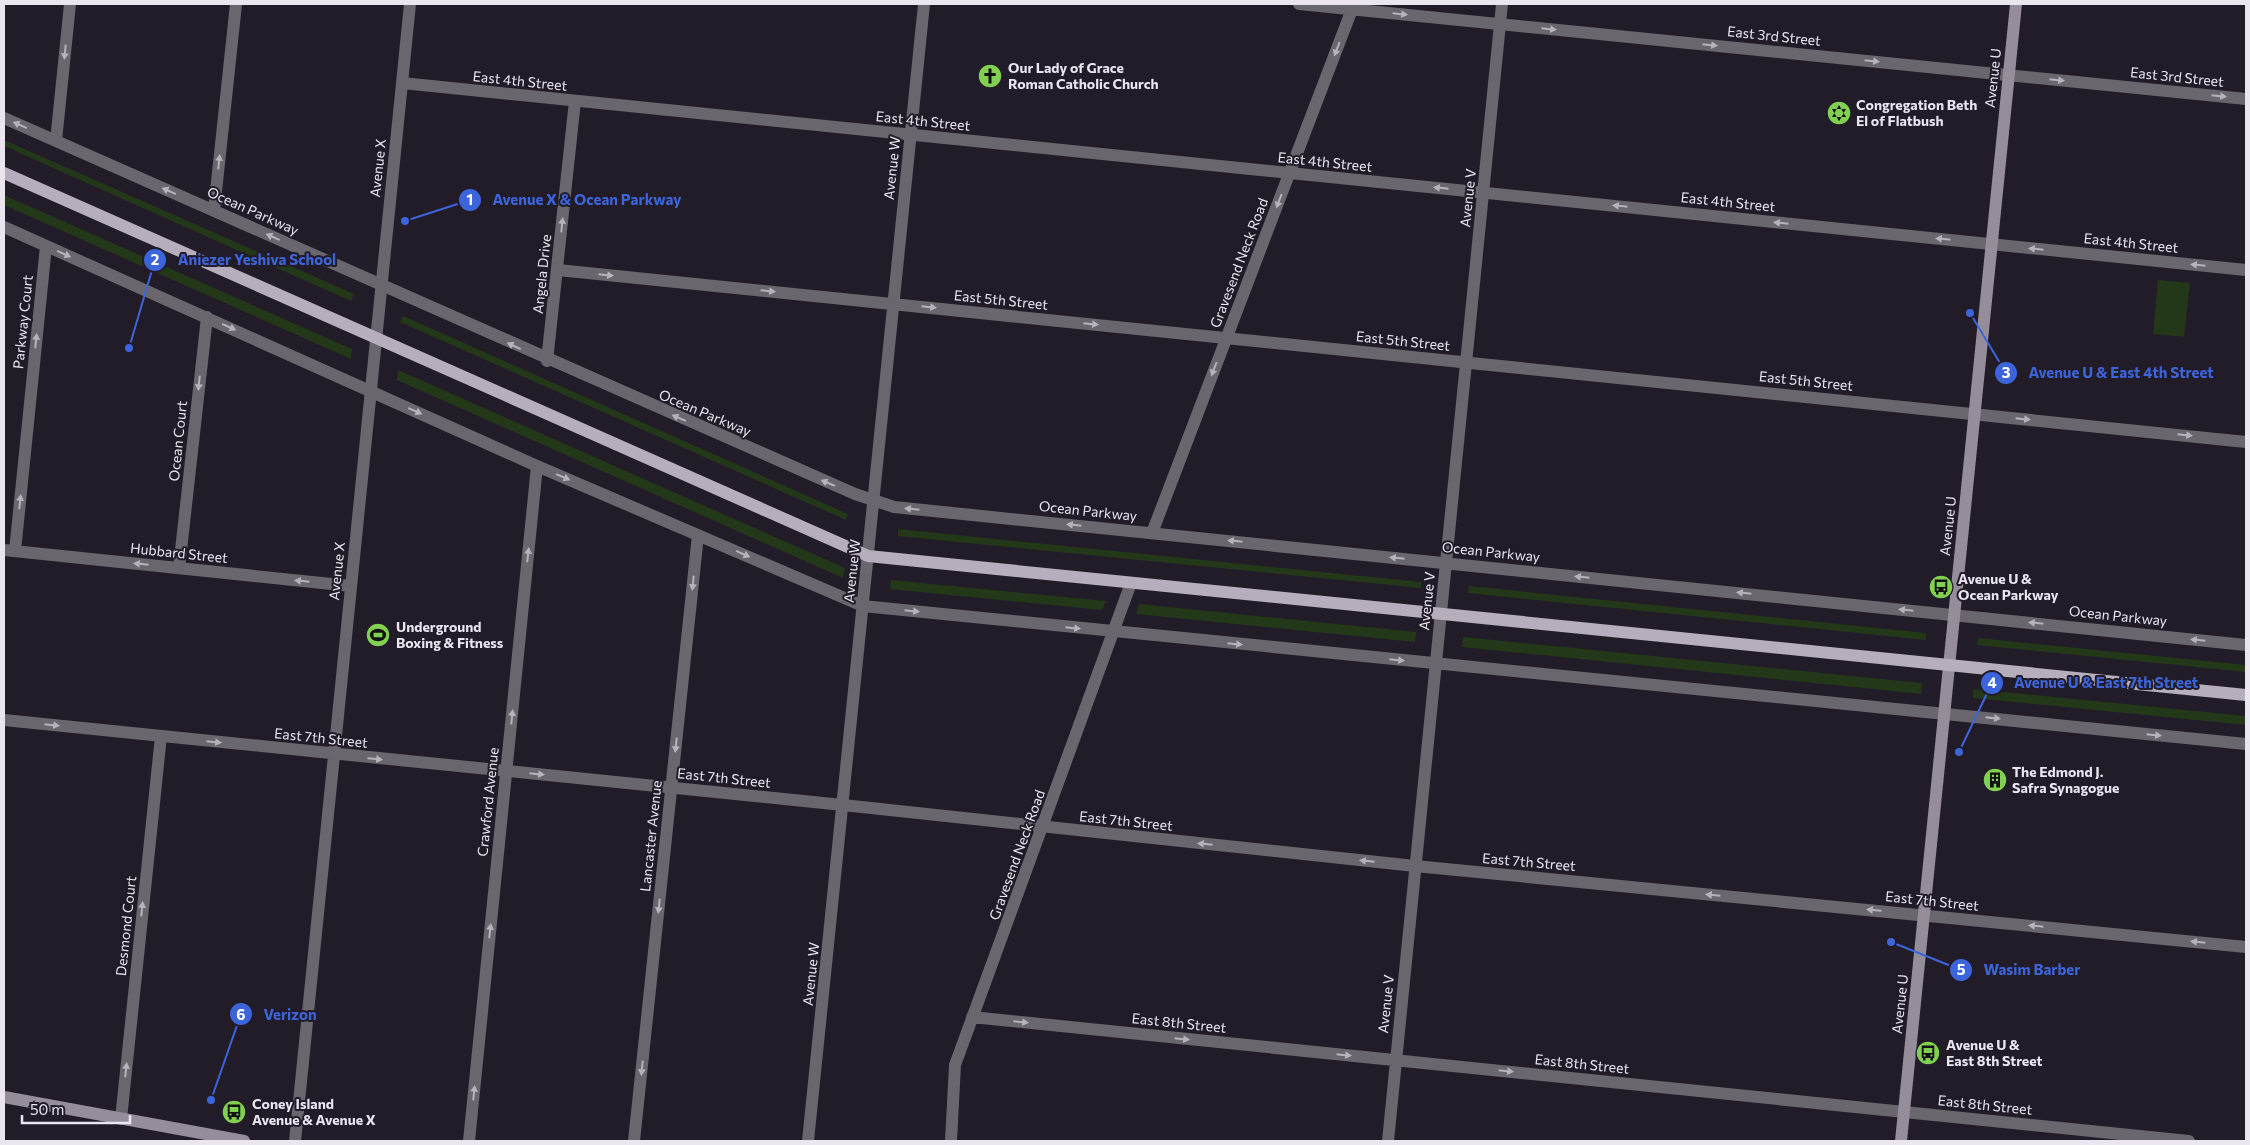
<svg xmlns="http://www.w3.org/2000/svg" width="2250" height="1145" font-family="Commissioner,sans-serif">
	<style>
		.green { fill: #233818 }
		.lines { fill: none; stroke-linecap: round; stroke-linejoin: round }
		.minor { stroke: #6a666d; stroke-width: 12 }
		.secondary { stroke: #958e9a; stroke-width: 12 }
		.primary { stroke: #b7aebd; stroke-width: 12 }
		.oneway { fill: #b7b2bb }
		.labels { text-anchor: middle; stroke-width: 4; stroke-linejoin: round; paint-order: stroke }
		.street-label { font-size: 14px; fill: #eae5ef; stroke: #221b28 }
		.poi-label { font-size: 14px; font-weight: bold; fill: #eae5ef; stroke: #221b28; text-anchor: start }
		.leader { fill: none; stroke: #3c65db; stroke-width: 2 }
		.callout-dot { fill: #3c65db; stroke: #221b28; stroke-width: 2 }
		.mark-label { font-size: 15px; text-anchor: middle; font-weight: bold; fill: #fff }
		.callout-label { font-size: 15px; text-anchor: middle; font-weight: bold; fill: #3c65db; stroke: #221b28; stroke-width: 4; stroke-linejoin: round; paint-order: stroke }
	</style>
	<rect width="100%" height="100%" fill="#221b28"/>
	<path class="green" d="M4,140L354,294L351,301L4,146Z
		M4,195L352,349L351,359L4,205Z
		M2158,280L2190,283L2184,337L2153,334Z
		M403,316L848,514L846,520L400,322Z
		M398,370L845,568L843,578L397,380Z
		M898,529L1421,582V588L898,536Z
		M891,580L1106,601L1102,610L890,589Z
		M1469,586L1926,633V640L1468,593Z
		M1139,604L1416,632L1415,642L1136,614Z
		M1463,637L1922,683L1921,694L1462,647Z
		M1978,638L2246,665V672L1977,645Z
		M1973,689L2246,716V725L1973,698Z"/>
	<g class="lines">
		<path class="minor" d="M1299,4L2246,99
			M402,83L2246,270
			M4,118C287,244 570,371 855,494L894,507L2246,645
			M56,141L70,4
			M214,210L236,4
			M4,227L537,466L863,606L2246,744
			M558,270L2246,442
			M547,361L575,101
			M1152,533L1354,4
			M4,550L351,586
			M15,551L46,246
			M179,568L207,317
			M4,720L843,805L1415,866L2246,947
			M972,1017L2189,1141
			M121,1119L161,736
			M295,1141L410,4
			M469,1141L537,466
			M634,1141L698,535
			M808,1141L924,4
			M951,1141L955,1065L1131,583
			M1388,1141L1502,4"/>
		<path class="secondary" d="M4,1097L244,1141
			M1901,1141L2016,4"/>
		<path class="primary" d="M4,173L868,556L2246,695"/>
	</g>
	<defs><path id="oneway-solid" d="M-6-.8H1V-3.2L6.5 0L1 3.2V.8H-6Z" transform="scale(1.25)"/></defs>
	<g class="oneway">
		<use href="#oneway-solid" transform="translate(1400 14) rotate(6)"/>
		<use href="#oneway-solid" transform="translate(1549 29) rotate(6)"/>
		<use href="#oneway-solid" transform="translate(1710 45) rotate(6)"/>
		<use href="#oneway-solid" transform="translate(1337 49) rotate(111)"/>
		<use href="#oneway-solid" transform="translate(65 52) rotate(96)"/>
		<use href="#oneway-solid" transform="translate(1872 61) rotate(6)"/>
		<use href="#oneway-solid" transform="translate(2057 80) rotate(6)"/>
		<use href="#oneway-solid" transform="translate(2219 96) rotate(6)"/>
		<use href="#oneway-solid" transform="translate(20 125) rotate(-156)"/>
		<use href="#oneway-solid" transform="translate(219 162) rotate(-84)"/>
		<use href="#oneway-solid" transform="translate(1441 188) rotate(-174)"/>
		<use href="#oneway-solid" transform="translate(169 191) rotate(-156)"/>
		<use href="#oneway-solid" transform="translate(1279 201) rotate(111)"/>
		<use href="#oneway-solid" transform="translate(1620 206) rotate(-174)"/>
		<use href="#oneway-solid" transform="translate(1781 223) rotate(-174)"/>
		<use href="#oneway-solid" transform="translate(562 225) rotate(-84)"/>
		<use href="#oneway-solid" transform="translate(273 237) rotate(-156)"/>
		<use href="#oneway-solid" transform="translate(1943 239) rotate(-174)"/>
		<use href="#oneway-solid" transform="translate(2036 249) rotate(-174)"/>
		<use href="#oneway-solid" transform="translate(64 254) rotate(24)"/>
		<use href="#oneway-solid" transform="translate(2198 265) rotate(-174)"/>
		<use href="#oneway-solid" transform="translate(606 275) rotate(6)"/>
		<use href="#oneway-solid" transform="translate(768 291) rotate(6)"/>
		<use href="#oneway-solid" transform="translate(929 307) rotate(6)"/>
		<use href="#oneway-solid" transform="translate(1091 324) rotate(6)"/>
		<use href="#oneway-solid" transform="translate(229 327) rotate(24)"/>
		<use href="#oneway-solid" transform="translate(36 341) rotate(-84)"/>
		<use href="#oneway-solid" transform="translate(514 346) rotate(-155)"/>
		<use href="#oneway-solid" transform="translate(1214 369) rotate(111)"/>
		<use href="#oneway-solid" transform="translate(199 383) rotate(96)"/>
		<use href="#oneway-solid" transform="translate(415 411) rotate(24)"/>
		<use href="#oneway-solid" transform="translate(679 418) rotate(-157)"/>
		<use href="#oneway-solid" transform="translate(2023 419) rotate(6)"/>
		<use href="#oneway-solid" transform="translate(2185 435) rotate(6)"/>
		<use href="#oneway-solid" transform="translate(563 477) rotate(23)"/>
		<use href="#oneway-solid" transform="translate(828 483) rotate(-157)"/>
		<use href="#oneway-solid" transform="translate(20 502) rotate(-84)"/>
		<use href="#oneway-solid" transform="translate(912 509) rotate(-174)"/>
		<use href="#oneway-solid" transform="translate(1074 525) rotate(-174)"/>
		<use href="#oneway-solid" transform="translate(1235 541) rotate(-174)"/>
		<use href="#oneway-solid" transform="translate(743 554) rotate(24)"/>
		<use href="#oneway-solid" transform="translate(528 555) rotate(-84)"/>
		<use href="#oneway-solid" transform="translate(1397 558) rotate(-174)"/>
		<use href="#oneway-solid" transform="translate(141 564) rotate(-174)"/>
		<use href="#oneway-solid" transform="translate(1582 577) rotate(-174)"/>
		<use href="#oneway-solid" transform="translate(302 581) rotate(-174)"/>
		<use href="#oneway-solid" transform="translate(693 583) rotate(96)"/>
		<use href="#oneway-solid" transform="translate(1744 593) rotate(-174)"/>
		<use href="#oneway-solid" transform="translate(1906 610) rotate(-174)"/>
		<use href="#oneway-solid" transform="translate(912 611) rotate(6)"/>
		<use href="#oneway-solid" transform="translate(2036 623) rotate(-174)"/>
		<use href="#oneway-solid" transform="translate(1073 628) rotate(6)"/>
		<use href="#oneway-solid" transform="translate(2198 640) rotate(-174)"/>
		<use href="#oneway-solid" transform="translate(1235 644) rotate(6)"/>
		<use href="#oneway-solid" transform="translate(1397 660) rotate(6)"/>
		<use href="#oneway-solid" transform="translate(512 717) rotate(-84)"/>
		<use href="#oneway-solid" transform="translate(1993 718) rotate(6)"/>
		<use href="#oneway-solid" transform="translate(52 725) rotate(6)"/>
		<use href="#oneway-solid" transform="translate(2154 735) rotate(6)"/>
		<use href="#oneway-solid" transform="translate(214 742) rotate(6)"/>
		<use href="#oneway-solid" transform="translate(676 745) rotate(96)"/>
		<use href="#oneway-solid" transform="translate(375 759) rotate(5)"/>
		<use href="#oneway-solid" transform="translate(537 774) rotate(6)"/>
		<use href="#oneway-solid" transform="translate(1205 844) rotate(-174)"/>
		<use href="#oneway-solid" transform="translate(1367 861) rotate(-174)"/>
		<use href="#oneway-solid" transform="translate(1713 895) rotate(-175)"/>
		<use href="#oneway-solid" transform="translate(659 906) rotate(96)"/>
		<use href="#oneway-solid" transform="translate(142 909) rotate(-84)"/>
		<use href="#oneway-solid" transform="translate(1874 910) rotate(-175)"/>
		<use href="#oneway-solid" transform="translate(2036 926) rotate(-174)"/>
		<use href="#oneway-solid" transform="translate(490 931) rotate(-84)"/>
		<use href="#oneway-solid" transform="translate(2198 942) rotate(-174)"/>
		<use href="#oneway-solid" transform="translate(1021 1022) rotate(6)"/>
		<use href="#oneway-solid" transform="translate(1182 1039) rotate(6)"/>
		<use href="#oneway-solid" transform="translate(1344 1055) rotate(6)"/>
		<use href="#oneway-solid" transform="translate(642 1068) rotate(96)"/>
		<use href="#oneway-solid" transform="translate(126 1070) rotate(-84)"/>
		<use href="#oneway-solid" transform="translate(1506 1071) rotate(6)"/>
		<use href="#oneway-solid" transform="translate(474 1093) rotate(-84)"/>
	</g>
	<defs>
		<g id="church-disc" transform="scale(1.25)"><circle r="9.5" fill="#81d051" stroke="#221b28"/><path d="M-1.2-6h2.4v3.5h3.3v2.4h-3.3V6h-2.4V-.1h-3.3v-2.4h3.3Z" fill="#111"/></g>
		<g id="synagogue-disc" transform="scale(1.25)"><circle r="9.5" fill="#81d051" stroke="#221b28"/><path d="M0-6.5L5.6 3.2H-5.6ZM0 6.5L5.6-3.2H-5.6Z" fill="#111"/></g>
		<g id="bus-disc" transform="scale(1.25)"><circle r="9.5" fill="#81d051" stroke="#221b28"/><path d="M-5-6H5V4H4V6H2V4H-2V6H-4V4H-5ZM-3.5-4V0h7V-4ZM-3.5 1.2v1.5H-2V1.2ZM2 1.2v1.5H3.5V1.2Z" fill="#111"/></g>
		<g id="stadium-disc" transform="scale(1.25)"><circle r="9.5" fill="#81d051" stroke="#221b28"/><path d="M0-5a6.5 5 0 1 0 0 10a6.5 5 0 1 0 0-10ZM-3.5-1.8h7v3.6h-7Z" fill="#111"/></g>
		<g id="building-disc" transform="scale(1.25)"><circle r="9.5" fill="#81d051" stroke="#221b28"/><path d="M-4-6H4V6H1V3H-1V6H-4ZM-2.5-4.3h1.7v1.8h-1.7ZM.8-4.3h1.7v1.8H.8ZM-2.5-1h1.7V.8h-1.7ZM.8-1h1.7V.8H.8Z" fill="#111"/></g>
	</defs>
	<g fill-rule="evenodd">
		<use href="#church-disc" x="990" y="76"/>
		<use href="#synagogue-disc" x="1839" y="113"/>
		<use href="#bus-disc" x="1941" y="587"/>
		<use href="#stadium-disc" x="378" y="635"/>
		<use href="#building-disc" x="1995" y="780"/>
		<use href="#bus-disc" x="1928" y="1053"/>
		<use href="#bus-disc" x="234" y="1112"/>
	</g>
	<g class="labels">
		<g class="street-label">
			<text transform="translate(1774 36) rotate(6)" y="5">East 3rd Street</text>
			<text transform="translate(2177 77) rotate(6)" y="5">East 3rd Street</text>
			<text transform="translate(1993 78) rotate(-84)" y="5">Avenue U</text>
			<text transform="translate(520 81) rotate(6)" y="5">East 4th Street</text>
			<text transform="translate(923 121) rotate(6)" y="5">East 4th Street</text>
			<text transform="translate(1325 162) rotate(6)" y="5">East 4th Street</text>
			<text transform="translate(378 168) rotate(-84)" y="5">Avenue X</text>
			<text transform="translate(892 168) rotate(-84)" y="5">Avenue W</text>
			<text transform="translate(1468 198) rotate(-84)" y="5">Avenue V</text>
			<text transform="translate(1728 202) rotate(6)" y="5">East 4th Street</text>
			<text transform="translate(253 211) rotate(24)" y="5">Ocean Parkway</text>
			<text transform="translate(2131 243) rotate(6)" y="5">East 4th Street</text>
			<text transform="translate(1239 263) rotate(-69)" y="5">Gravesend Neck Road</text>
			<text transform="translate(542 274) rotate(-84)" y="5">Angela Drive</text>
			<text transform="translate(1001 300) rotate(6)" y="5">East 5th Street</text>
			<text transform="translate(23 322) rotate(-84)" y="5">Parkway Court</text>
			<text transform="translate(1403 341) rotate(6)" y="5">East 5th Street</text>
			<text transform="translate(1806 381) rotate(6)" y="5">East 5th Street</text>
			<text transform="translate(705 413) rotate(23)" y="5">Ocean Parkway</text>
			<text transform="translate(178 441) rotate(-84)" y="5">Ocean Court</text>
			<text transform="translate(1088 511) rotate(6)" y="5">Ocean Parkway</text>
			<text transform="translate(1948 526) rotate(-84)" y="5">Avenue U</text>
			<text transform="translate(1491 552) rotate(6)" y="5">Ocean Parkway</text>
			<text transform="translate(179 553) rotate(6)" y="5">Hubbard Street</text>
			<text transform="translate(337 571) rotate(-84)" y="5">Avenue X</text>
			<text transform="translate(852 571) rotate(-84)" y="5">Avenue W</text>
			<text transform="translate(1427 601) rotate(-84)" y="5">Avenue V</text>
			<text transform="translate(2118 616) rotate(6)" y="5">Ocean Parkway</text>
			<text transform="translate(321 738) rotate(6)" y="5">East 7th Street</text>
			<text transform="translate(724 778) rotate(6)" y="5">East 7th Street</text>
			<text transform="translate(488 802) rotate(-84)" y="5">Crawford Avenue</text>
			<text transform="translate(1126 821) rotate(6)" y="5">East 7th Street</text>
			<text transform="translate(651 836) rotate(-84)" y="5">Lancaster Avenue</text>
			<text transform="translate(1017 855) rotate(-70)" y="5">Gravesend Neck Road</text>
			<text transform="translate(1529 862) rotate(5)" y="5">East 7th Street</text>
			<text transform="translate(1932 901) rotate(6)" y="5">East 7th Street</text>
			<text transform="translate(126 926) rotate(-84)" y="5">Desmond Court</text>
			<text transform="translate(811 974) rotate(-84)" y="5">Avenue W</text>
			<text transform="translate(1386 1004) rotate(-84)" y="5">Avenue V</text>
			<text transform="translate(1900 1004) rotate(-84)" y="5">Avenue U</text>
			<text transform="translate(1179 1023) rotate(6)" y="5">East 8th Street</text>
			<text transform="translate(1582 1064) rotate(6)" y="5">East 8th Street</text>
			<text transform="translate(1985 1105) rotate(6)" y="5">East 8th Street</text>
		</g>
		<g class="poi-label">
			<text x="1008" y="73">Our Lady of Grace<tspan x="1008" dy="16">Roman Catholic Church</tspan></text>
			<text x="1856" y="110">Congregation Beth<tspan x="1856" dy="16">El of Flatbush</tspan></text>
			<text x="1958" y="584">Avenue U &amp;<tspan x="1958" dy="16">Ocean Parkway</tspan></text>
			<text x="396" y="632">Underground<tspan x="396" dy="16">Boxing &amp; Fitness</tspan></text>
			<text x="2012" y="777">The Edmond J.<tspan x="2012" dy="16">Safra Synagogue</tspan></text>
			<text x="1946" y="1050">Avenue U &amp;<tspan x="1946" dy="16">East 8th Street</tspan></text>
			<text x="252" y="1109">Coney Island<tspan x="252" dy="16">Avenue &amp; Avenue X</tspan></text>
		</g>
	</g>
	<path class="leader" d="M405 221L470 200M129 348L155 260M1970 313L2006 373M1959 752L1992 683M1891 942L1961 970M211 1100L241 1014"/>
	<g class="callout-dot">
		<circle cx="405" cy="221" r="5"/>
		<circle cx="129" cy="348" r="5"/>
		<circle cx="1970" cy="313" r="5"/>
		<circle cx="1959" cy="752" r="5"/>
		<circle cx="1891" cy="942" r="5"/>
		<circle cx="211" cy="1100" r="5"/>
		<circle cx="470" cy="200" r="12"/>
		<circle cx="155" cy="260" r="12"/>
		<circle cx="2006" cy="373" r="12"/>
		<circle cx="1992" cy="683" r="12"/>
		<circle cx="1961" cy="970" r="12"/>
		<circle cx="241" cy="1014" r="12"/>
	</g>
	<g class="mark-label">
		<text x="470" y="205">1</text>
		<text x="155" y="265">2</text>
		<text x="2006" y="378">3</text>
		<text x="1992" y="688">4</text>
		<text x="1961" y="975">5</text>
		<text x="241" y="1020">6</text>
	</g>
	<g class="callout-label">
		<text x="587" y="205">Avenue X &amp; Ocean Parkway</text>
		<text x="257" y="265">Aniezer Yeshiva School</text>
		<text x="2121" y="378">Avenue U &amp; East 4th Street</text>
		<text x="2106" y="688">Avenue U &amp; East 7th Street</text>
		<text x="2032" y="975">Wasim Barber</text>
		<text x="290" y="1020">Verizon</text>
	</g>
	<rect width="2250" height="1145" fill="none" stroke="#eae5ef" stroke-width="10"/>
	<path d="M22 1115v8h108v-8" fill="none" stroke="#eae5ef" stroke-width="2.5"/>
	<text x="30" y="1115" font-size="15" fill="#eae5ef" stroke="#221b28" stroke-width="4" paint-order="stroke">50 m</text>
</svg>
